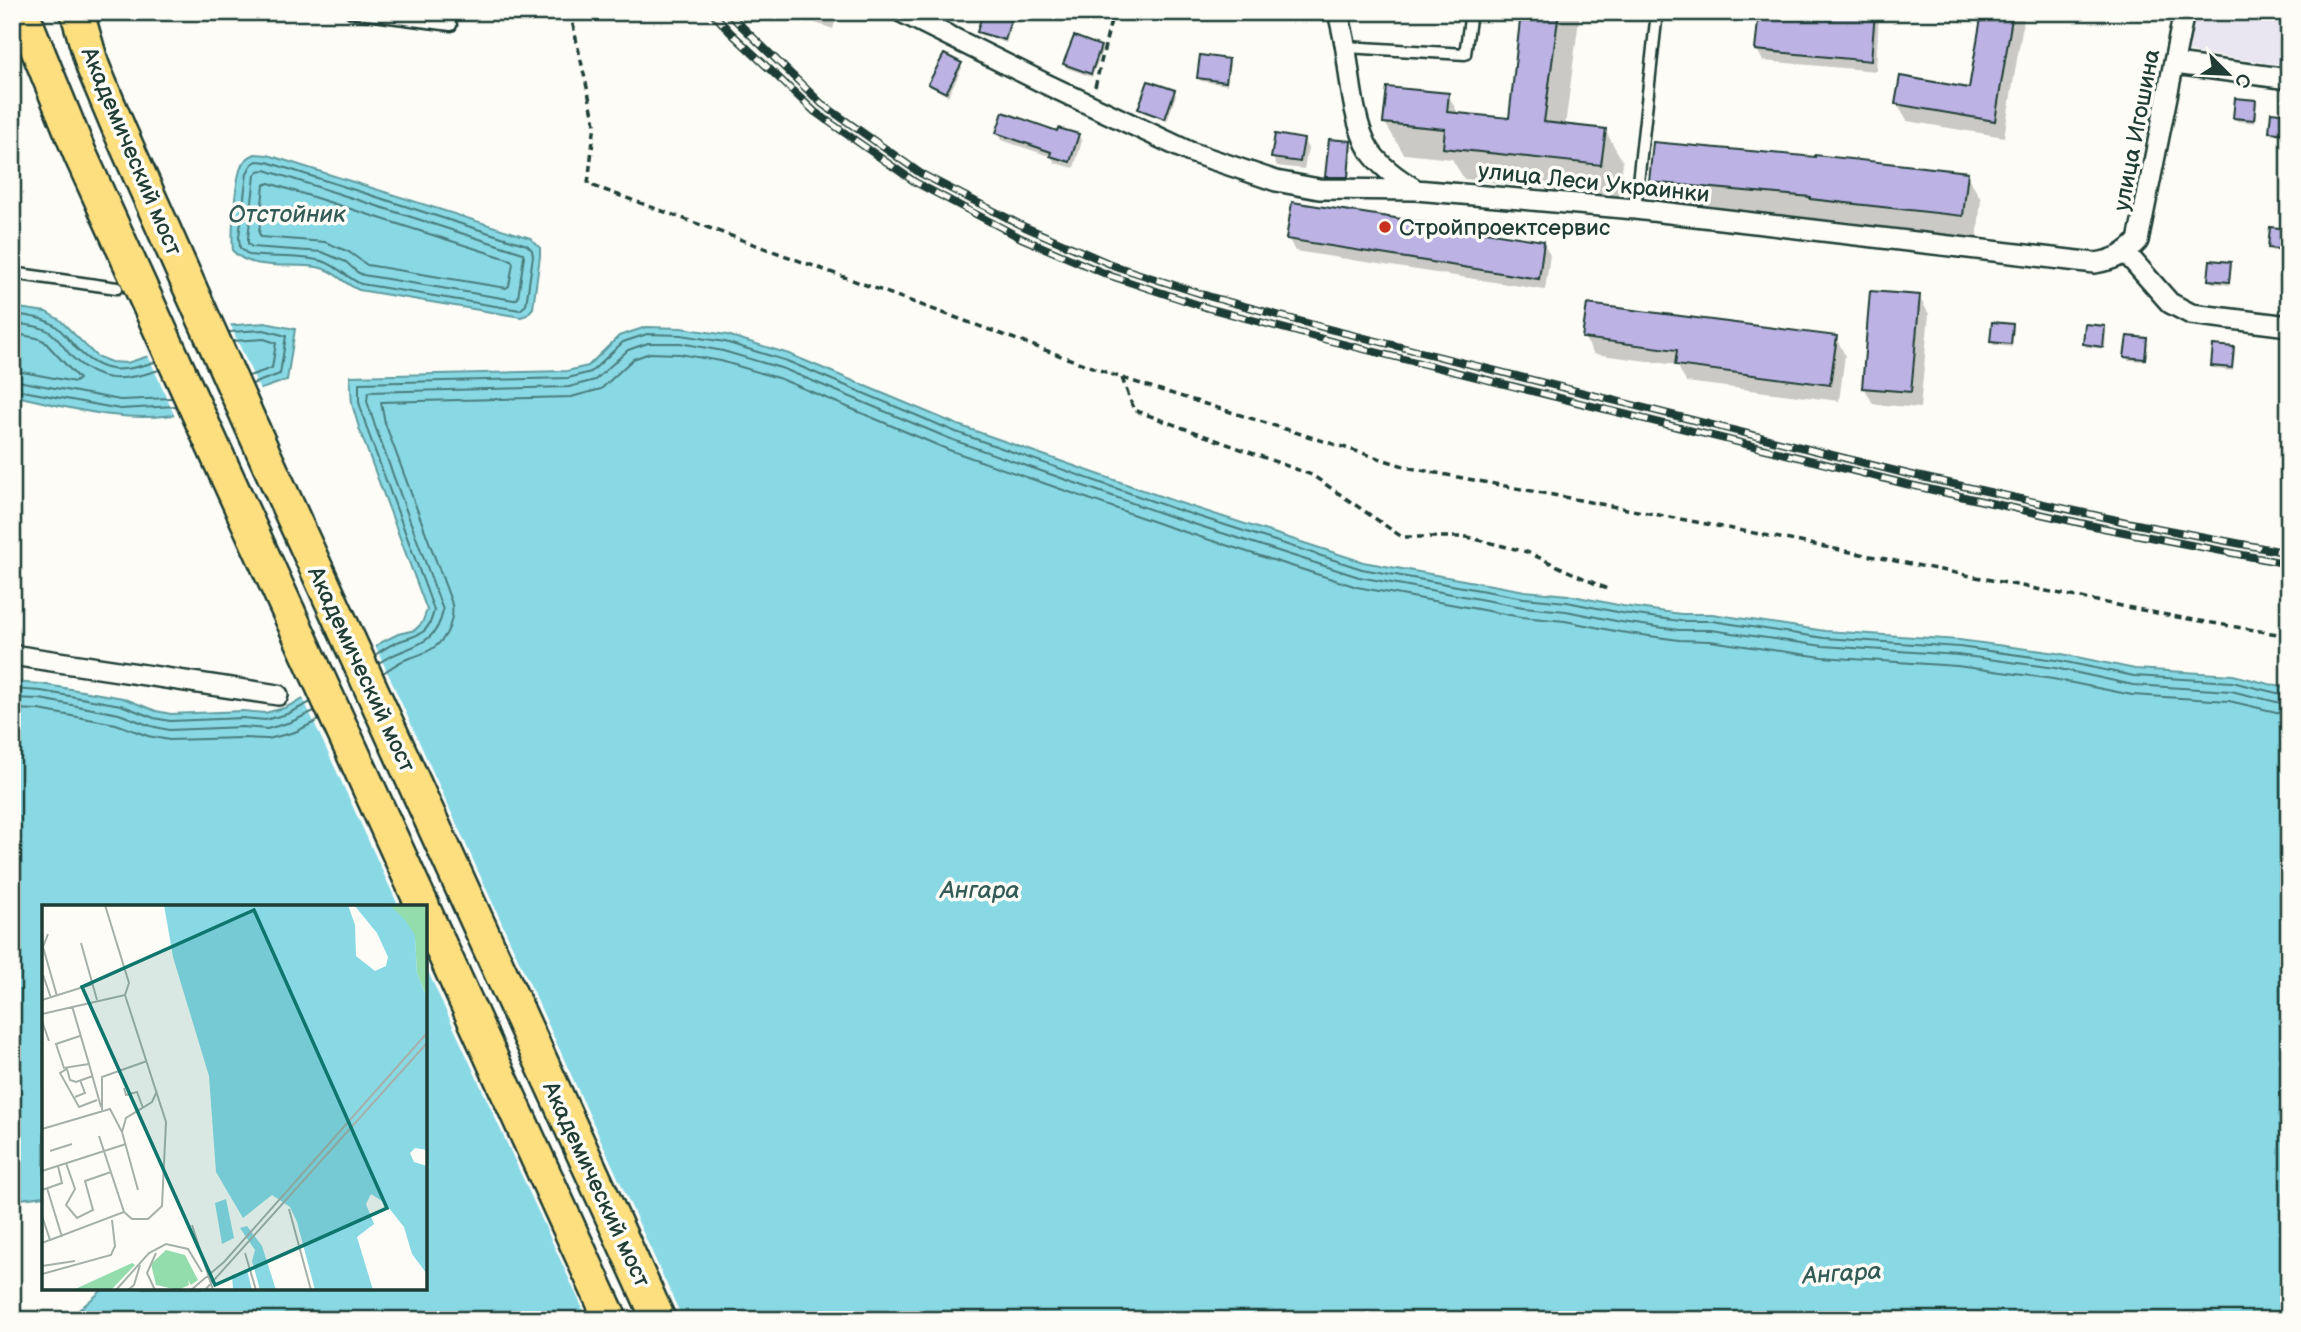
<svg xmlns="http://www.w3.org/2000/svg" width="2301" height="1332" font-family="'Balsamiq Sans',sans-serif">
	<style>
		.built { fill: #eae6f1 }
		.water { fill: #89d9e5; stroke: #5f9b9e; stroke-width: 2 }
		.pier { fill: #fdfcf7 }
		.shadow { fill: #0003 }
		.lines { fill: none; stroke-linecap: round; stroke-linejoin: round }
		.shore { stroke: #497b7b; stroke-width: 2 }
		.building { fill: #bcb3e4; stroke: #1f3d34; stroke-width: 2 }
		.lane-casing { stroke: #1f3d34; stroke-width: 15 }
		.street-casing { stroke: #1f3d34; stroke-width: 24 }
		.primary-casing { stroke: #1f3d34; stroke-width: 37 }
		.path { stroke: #1f3d34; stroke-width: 3.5; stroke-dasharray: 7 5; stroke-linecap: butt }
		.lane { stroke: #fdfcf7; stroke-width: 10 }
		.street { stroke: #fdfcf7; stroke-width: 19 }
		.primary { stroke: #fedf80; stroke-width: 32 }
		.rail-casing { stroke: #1f3d34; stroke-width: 8 }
		.rail { stroke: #fdfcf7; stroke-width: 5; stroke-dasharray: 16; stroke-linecap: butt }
		.poi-dot { fill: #c8321e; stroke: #fdfcf7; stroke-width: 2.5 }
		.labels { text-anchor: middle; stroke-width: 7; stroke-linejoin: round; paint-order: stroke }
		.street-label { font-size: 23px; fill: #1f3d34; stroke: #fdfcf7 }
		.poi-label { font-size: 23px; fill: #1f3d34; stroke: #fdfcf7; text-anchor: start }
		.water-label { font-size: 24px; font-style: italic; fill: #345c57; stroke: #fdfcf7 }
		.inset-road { fill: none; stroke: #a4b0a9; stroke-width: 2 }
		.view { fill: #0f766e; fill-opacity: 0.15; stroke: #0f766e; stroke-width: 3.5 }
		.inset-edge { fill: none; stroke: #1f3d34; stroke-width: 3.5 }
	</style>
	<rect width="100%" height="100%" fill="#fdfcf7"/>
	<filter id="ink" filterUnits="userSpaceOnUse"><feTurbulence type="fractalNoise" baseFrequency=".0143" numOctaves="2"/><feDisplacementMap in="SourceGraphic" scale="14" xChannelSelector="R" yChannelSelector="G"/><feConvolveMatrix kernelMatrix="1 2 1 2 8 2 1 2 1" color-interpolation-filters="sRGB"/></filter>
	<g filter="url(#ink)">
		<path class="built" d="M2172,12H2289V66L2168,49Z"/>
		<path class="water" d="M255,154L268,155L530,238L540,248V256L533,308L527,315L521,317L359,290C344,284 334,270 317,267C291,263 250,271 233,251C231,233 235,187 240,170C242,162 248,157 255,154Z
			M12,307L46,312L60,320L96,356L111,362L127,363L158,353L210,327L265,323L295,329L287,380C255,391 222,404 189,412C130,426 70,408 12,395Z
			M646,327L681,328L727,335L789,354L958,425L1174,501L1363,562L1525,591L1568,595L1623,606L1681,614H1712L1825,631L1959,640L2057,653L2135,669L2233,675L2289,689V1320H67L105,1288H425V907H44V1196L12,1200V682L41,684L123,698L156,711L171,714L243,711L265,713L284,708L304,699L380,643L398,634L415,630L422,623L427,610L360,431L352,404L350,376L567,371L588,366L619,336Z"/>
		<path class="pier" d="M229,322L261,393L188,415L175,417L147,353L208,323Z
			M374,643L683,1320H588L425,965V907H399L302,696Z"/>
		<path class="shadow" d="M813,12H838L833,29L813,22L811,19Z
			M1523,12H1580L1565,126L1605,130L1623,162L1619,196L1464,179L1452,159L1404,154L1385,123L1448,95L1459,115L1511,120Z
			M1761,12H1879L1876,71L1763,61L1757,50Z
			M1983,12H2025L2004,137L1907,121L1897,104L1970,90Z
			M1010,20L1012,24L1006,43L981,35L979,31Z
			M1100,47L1102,51L1092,77L1067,68L1065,64Z
			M1228,61L1230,64L1227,85L1201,81L1199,77Z
			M960,64L962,68L948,96L932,87L930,84Z
			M1174,92L1176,95L1167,121L1142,112L1140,109Z
			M2255,101L2257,105L2255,123L2237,121L2235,118Z
			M2289,115V137L2273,135L2271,132Z
			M997,133H1059L1078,135L1082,141L1074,168L1055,163L1052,157L1001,140Z
			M1303,140L1308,148L1304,169L1277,166L1273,158Z
			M1350,143L1352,146L1349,180H1329L1327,176Z
			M1966,174L1981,199L1977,241L1665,207L1651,182Z
			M2289,231V252L2272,251L2270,247Z
			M1288,238L1543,242L1550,255L1545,290L1295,251Z
			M2230,263L2232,267L2230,285L2212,283L2210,280Z
			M1919,297L1929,314L1920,408L1873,404L1864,387Z
			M2012,325L2014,329L2012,347L1994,345L1992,342Z
			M2104,328L2106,331L2105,349L2086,347L2084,344Z
			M1584,337L1836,338L1845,355L1839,401L1686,382L1677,365L1594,354Z
			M2146,340L2148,343L2146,361L2128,360L2126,356Z
			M2233,349L2235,353L2233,371L2215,369L2213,365Z"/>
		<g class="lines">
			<path class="shore" d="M257,161L267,162L527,245L532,250L533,256L526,305L520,310L361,284C347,278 338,266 322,261C300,255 272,258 249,255L240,248L239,237L247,173L252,164Z
				M265,170L523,253L524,256L518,298L514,300L363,275L357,272L346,262L322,252L252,247L248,244V238L255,175L258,171Z
				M269,183L511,260L513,263L509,286L506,288L367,265L349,252L325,242L261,237L259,233L264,185Z
				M12,314C26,316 42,317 54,325C63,331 69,340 76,348C102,376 123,372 155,362
				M12,323C25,325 39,325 50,332C59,339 65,349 72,357C101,385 124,381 159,370
				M229,332L264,330L286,336L280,374L252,384
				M12,333L37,338L44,341L79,379L75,382L12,370
				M233,341L264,339L276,343L272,368L249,376
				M12,380L120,400L172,398
				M12,389L120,409L176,406
				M375,655C382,650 391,644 400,641C420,634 429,634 434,610L367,429L359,402V383L568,378L591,372L623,342L647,334L681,335L725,342L787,361L956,432L1172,508L1362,569L1524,598L1567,602L1622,613L1680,621H1712L1824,638L1959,647L2056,660L2134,676L2232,682L2289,696
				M379,663C406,644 436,650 443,610L375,426L367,401L368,392L569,387L595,380L628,350L648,343H680L723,351L784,369L953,440L1169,516L1359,577L1523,607L1566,611L1621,622L1679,630H1711L1823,646L1958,655L2055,668L2133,685L2231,691L2289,705
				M383,673C391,668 398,662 407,659C426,653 441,648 449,628C452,618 454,611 451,601L385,423L381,402L571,397L601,389L633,359L650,353L679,354L721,361L781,379L949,450L1166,526L1357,587L1521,617L1565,621L1620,632L1679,640L1710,641L1822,657L1957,666L2053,679L2132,695L2229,701L2289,715
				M12,689L41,691L121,705L154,718L170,721L243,718L265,720L287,714L311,702
				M12,698L40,699L119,714L151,726L169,730L243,727L267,729L291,722L314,711
				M12,709L39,710L116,724L148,736L169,740L242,738L268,739L295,732L319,720"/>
		</g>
		<path class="building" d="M983,12H991L1011,19L1005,40L977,32Z
			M1521,12H1559L1544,122L1606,129L1601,165L1443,148L1445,129L1383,123L1387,87L1449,93L1447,112L1509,118Z
			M1759,12H1875L1871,61L1755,50Z
			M1982,12H2013L1995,121L1895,104L1900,76L1969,88Z
			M1074,36L1101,46L1091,74L1063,64Z
			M944,54L962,63L946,93L928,84Z
			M1200,55L1229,59L1226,82L1197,78Z
			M1148,81L1175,90L1165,119L1138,109Z
			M2235,98L2256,100L2254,120L2233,118Z
			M1003,112L1057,131L1058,128L1079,134L1070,162L1050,156L1051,152L996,133Z
			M2271,112L2289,114V134L2269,132Z
			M1275,134L1304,139L1300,162L1271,158Z
			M1329,139L1351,141L1348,177H1325Z
			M1653,142L1815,157V155L1968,172L1963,216L1810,199V197L1649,182Z
			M1292,202L1544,241L1539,279L1286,239Z
			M2270,227L2289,229V250L2268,248Z
			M2210,260L2231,262L2229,282L2208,280Z
			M1870,291L1920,295L1911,392L1862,388Z
			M1587,304L1837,336L1830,385L1675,365L1677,350L1582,338Z
			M1992,322L2013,324L2011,344L1990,342Z
			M2085,324L2105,326L2103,347L2083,344Z
			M2127,336L2147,338L2145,359L2124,357Z
			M2213,345L2234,347L2232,368L2211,366Z"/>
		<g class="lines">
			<g class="lane-casing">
				<path id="lane" d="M351,12L451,25
					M1346,47L1465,54L1471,12
					M2285,79L2289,43
					M1635,209L1657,12
					M12,273L117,288"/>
			</g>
			<g class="street-casing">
				<path id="street" d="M901,12L1048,85L1190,152L1276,181L1319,189L1416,190L1635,209L2095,263C2114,260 2125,255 2138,241L2184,12
					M1338,12C1341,25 1344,37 1346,50C1350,78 1354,126 1370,151C1381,167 1398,179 1415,189
					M2175,64L2289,79
					M2126,253L2170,303L2191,314L2289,326
					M12,655L278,695"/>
			</g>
			<g class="primary-casing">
				<path id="primary" d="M22,12L80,154L423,907
					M77,12L93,67L119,129L265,456L659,1320
					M425,912L611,1320"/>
			</g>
			<path class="path" d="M570,12L595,123L588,184L1122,378L1410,468L1770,536L2177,617L2289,636
				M1095,87L1113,12
				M1122,378L1134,410L1312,475L1402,537H1467L1527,552L1607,589"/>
			<use href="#lane" class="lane"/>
			<use href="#street" class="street"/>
			<use href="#primary" class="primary"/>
			<g class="rail-casing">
				<path id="rail" d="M712,12L730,32L815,112L915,182L1021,238L1111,276L1208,308L1327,340L1906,484L2103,528L2289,564
					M727,12L822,104L920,173L1025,227L1115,266L1211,297L1329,329L1908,474L2126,522L2289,553"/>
			</g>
			<use href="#rail" class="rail"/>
		</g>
	</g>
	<circle class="poi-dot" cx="1385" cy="227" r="7"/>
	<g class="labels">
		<g class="street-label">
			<text transform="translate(2136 130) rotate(-79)" y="8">улица Игошина</text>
			<text transform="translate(132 151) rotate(67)" y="8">Академический мост</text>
			<text transform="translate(1594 182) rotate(6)" y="8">улица Леси Украинки</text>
			<text transform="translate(362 669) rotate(65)" y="8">Академический мост</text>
			<text transform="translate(597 1184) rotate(65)" y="8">Академический мост</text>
		</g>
		<g class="poi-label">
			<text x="1399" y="235">Стройпроектсервис</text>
		</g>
		<g class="water-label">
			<text x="287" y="222">Отстойник</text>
			<text x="980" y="898">Ангара</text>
			<text transform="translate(1842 1273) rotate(-4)" y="8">Ангара</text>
		</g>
	</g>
	<g transform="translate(42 905)">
		<rect width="385" height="385" fill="#fdfcf7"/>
		<path d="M348,0H385V93L375,68L373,34ZM124,345L143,350L156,375L149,380L146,375L147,380L136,385L114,380L109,359ZM90,358L93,360L69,385H31Z" fill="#93ddac"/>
		<path d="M122,0H306L313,20L314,51L333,66L344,61L346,52L335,28L312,0H348L363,15L373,30L375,68L385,93V245L373,243L368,248L372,257L385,261V369L370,349L362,322L343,298L329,289L324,299L332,319L315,332L331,385H273L255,317L248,302L230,290L201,313L174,267L167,171L131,52ZM184,294L192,333L180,339L173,298ZM205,321L220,341L234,385H218L210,356L213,345L198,323ZM205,365L210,385H191L190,370Z" fill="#89d9e5"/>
		<path class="inset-road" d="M63,0L87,78L83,90M6,29L1,42L15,91M39,38L55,95M1,70L9,93M0,95L51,79M30,101L47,159L22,163L14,139L38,131M0,109L83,90M0,116L7,136M47,159L59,202M51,171L34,177L28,175L25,164L18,168L37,202L55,195M82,183L84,190L95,187L101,203M33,192L43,188L38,175M60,205V172L105,156M0,224L68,204L80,227L96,285M80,227L84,213L110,197L115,186M8,246L30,239M24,258L33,284L24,300L35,313L51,305L43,276L69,267M0,266L84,239M5,283L20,332M0,285L20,278L16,261M247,304L269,385M82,307L90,314H106L120,301L124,217L83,90M0,311L8,335L0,338M150,320L171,385M8,335L82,307L57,231M203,348L214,385M0,361L33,356M0,369L69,350L73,341L70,315M74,385L107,348L124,339L146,344L160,367M86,385L92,380L98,360M113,385L105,368L114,348M149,385L182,357L385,128M163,385L385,138"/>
		<path class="view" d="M212,5L345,303L173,380L40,82Z"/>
		<rect width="385" height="385" class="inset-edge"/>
	</g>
	<rect width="2301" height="1332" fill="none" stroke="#fdfcf7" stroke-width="42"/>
	<rect x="21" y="21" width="2259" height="1290" fill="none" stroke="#1f3d34" stroke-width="2.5" filter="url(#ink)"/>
	<g transform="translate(2228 74) rotate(114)" stroke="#fdfcf7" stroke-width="5" paint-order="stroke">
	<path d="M0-5L12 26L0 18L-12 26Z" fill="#1f3d34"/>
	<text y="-10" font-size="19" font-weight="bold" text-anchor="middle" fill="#1f3d34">С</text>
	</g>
</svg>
